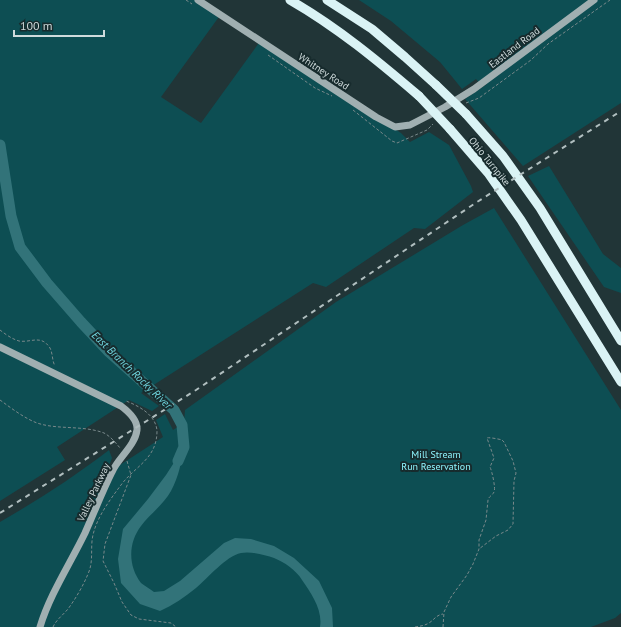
<svg xmlns="http://www.w3.org/2000/svg" width="621" height="627" font-family="'PT Sans',sans-serif">
	<style>
		.green { fill: #0d4e53 }
		.water { fill: #327379 }
		.lines { fill: none; stroke-linecap: round; stroke-linejoin: round }
		.river { stroke: #327379; stroke-width: 11 }
		.path { stroke: #79898b; stroke-width: 1; stroke-dasharray: 3 2; stroke-linecap: butt }
		.secondary { stroke: #a0afb1; stroke-width: 7 }
		.highway { stroke: #daf3f5; stroke-width: 9 }
		.rail { stroke: #b0bebf; stroke-width: 2; stroke-dasharray: 5 5; stroke-linecap: butt }
		.highway-bridge { stroke: #daf3f5; stroke-width: 9 }
		.labels { text-anchor: middle; stroke-width: 4; stroke-linejoin: round; paint-order: stroke }
		.street-label { font-size: 10px; fill: #cfdbdc; stroke: #172b2d }
		.park-label { font-size: 10px; fill: #8ef4fd; stroke: #172b2d }
		.water-label { font-size: 11px; font-style: italic; fill: #71d7e0; stroke: #172b2d }
	</style>
	<rect width="100%" height="100%" fill="#213537"/>
	<path class="green" d="M0,0H200L221,14L161,97L201,123L261,40L401,133L410,142L429,132L449,145L471,186L473,192L425,229L414,228L326,287L313,283L141,393L159,406L152,411L129,400L57,447L65,460L0,501Z
		M359,0H621V103L523,166L465,99L487,84H480L476,79L462,89L440,62L391,21Z
		M549,166L603,254L621,268V293L604,287L528,176Z
		M494,208L621,410V613L615,618L591,627H0V522C38,500 74,477 109,450L112,458L106,474L163,437L156,420L165,414L173,430L184,423L185,410L336,302L463,225Z"/>
	<path class="water" d="M184,447C181,463 179,476 171,491C164,504 150,514 141,526C128,543 128,566 141,583C145,586 150,589 154,592L164,591L180,581L224,543L235,538L251,539L274,546L294,558L319,581L332,608L333,627H320C323,610 311,593 302,580C296,570 284,562 274,558C265,555 251,551 241,553C226,556 208,578 196,588C185,597 173,605 160,611L140,604L121,583L118,559L123,529L148,499L166,475Z"/>
	<g class="lines">
		<path class="river" d="M0,145L11,216L20,247L47,283L81,322L109,352L174,410L182,425L184,447L178,461"/>
		<path class="path" d="M186,0L192,4
			M268,55L315,88L332,96
			M466,103L479,98L531,60L548,44L610,0
			M353,110L392,141L397,143L427,130L433,124
			M0,330C5,334 12,339 19,341C31,343 41,334 50,348C53,354 52,361 55,366
			M0,400C11,408 24,418 37,423C58,430 83,425 104,433C110,436 116,443 120,448
			M127,461L131,475L105,544L103,561L114,583L122,602L131,615L139,619L171,623L176,627
			M53,627C56,620 63,615 68,609C76,598 83,586 88,574C93,563 91,553 92,541C94,521 109,501 121,485C135,466 157,459 157,431C156,415 139,406 126,401
			M415,627C420,626 424,626 429,623C434,620 436,615 443,614
			M443,627L444,612L451,597L467,575L473,564L479,549V540L486,520L488,500C489,496 492,496 494,492C496,489 492,471 490,467L494,458L487,438C488,437 499,439 502,440L504,442L513,461L516,473L514,481L513,524L508,530L496,536L479,549"/>
		<path class="secondary" d="M198,0L376,117L395,127L410,125L445,107L474,89L594,0
			M0,347L121,406C129,412 138,420 137,430C135,446 118,458 112,472C102,492 94,513 85,533C70,564 50,594 40,627"/>
		<path class="highway" d="M290,0C337,27 378,61 419,96
			M327,0L372,29L405,57L436,85
			M466,114L503,156L540,208L621,341
			M450,129L488,173L521,220L621,382"/>
		<path class="rail" d="M0,513L196,390L477,202L621,111"/>
		<path class="highway-bridge" d="M436,85L466,114
			M419,96L450,129"/>
	</g>
	<g class="labels">
		<g class="street-label">
			<text transform="translate(514 47) rotate(-37)" y="4">Eastland Road</text>
			<text transform="translate(324 71) rotate(33)" y="4">Whitney Road</text>
			<text transform="translate(490 161) rotate(51)" y="4">Ohio Turnpike</text>
			<text transform="translate(93 492) rotate(-65)" y="4">Valley Parkway</text>
		</g>
		<g class="park-label">
			<text x="436" y="458">Mill Stream<tspan x="436" dy="12">Run Reservation</tspan></text>
		</g>
		<g class="water-label">
			<text transform="translate(132 370) rotate(44)" y="4">East Branch Rocky River</text>
		</g>
	</g>
	<path d="M14 30v6h90v-6" fill="none" stroke="#cfdbdc" stroke-width="2"/>
	<text x="20" y="30" font-size="12" fill="#cfdbdc" stroke="#172b2d" stroke-width="3" paint-order="stroke">100 m</text>
</svg>
